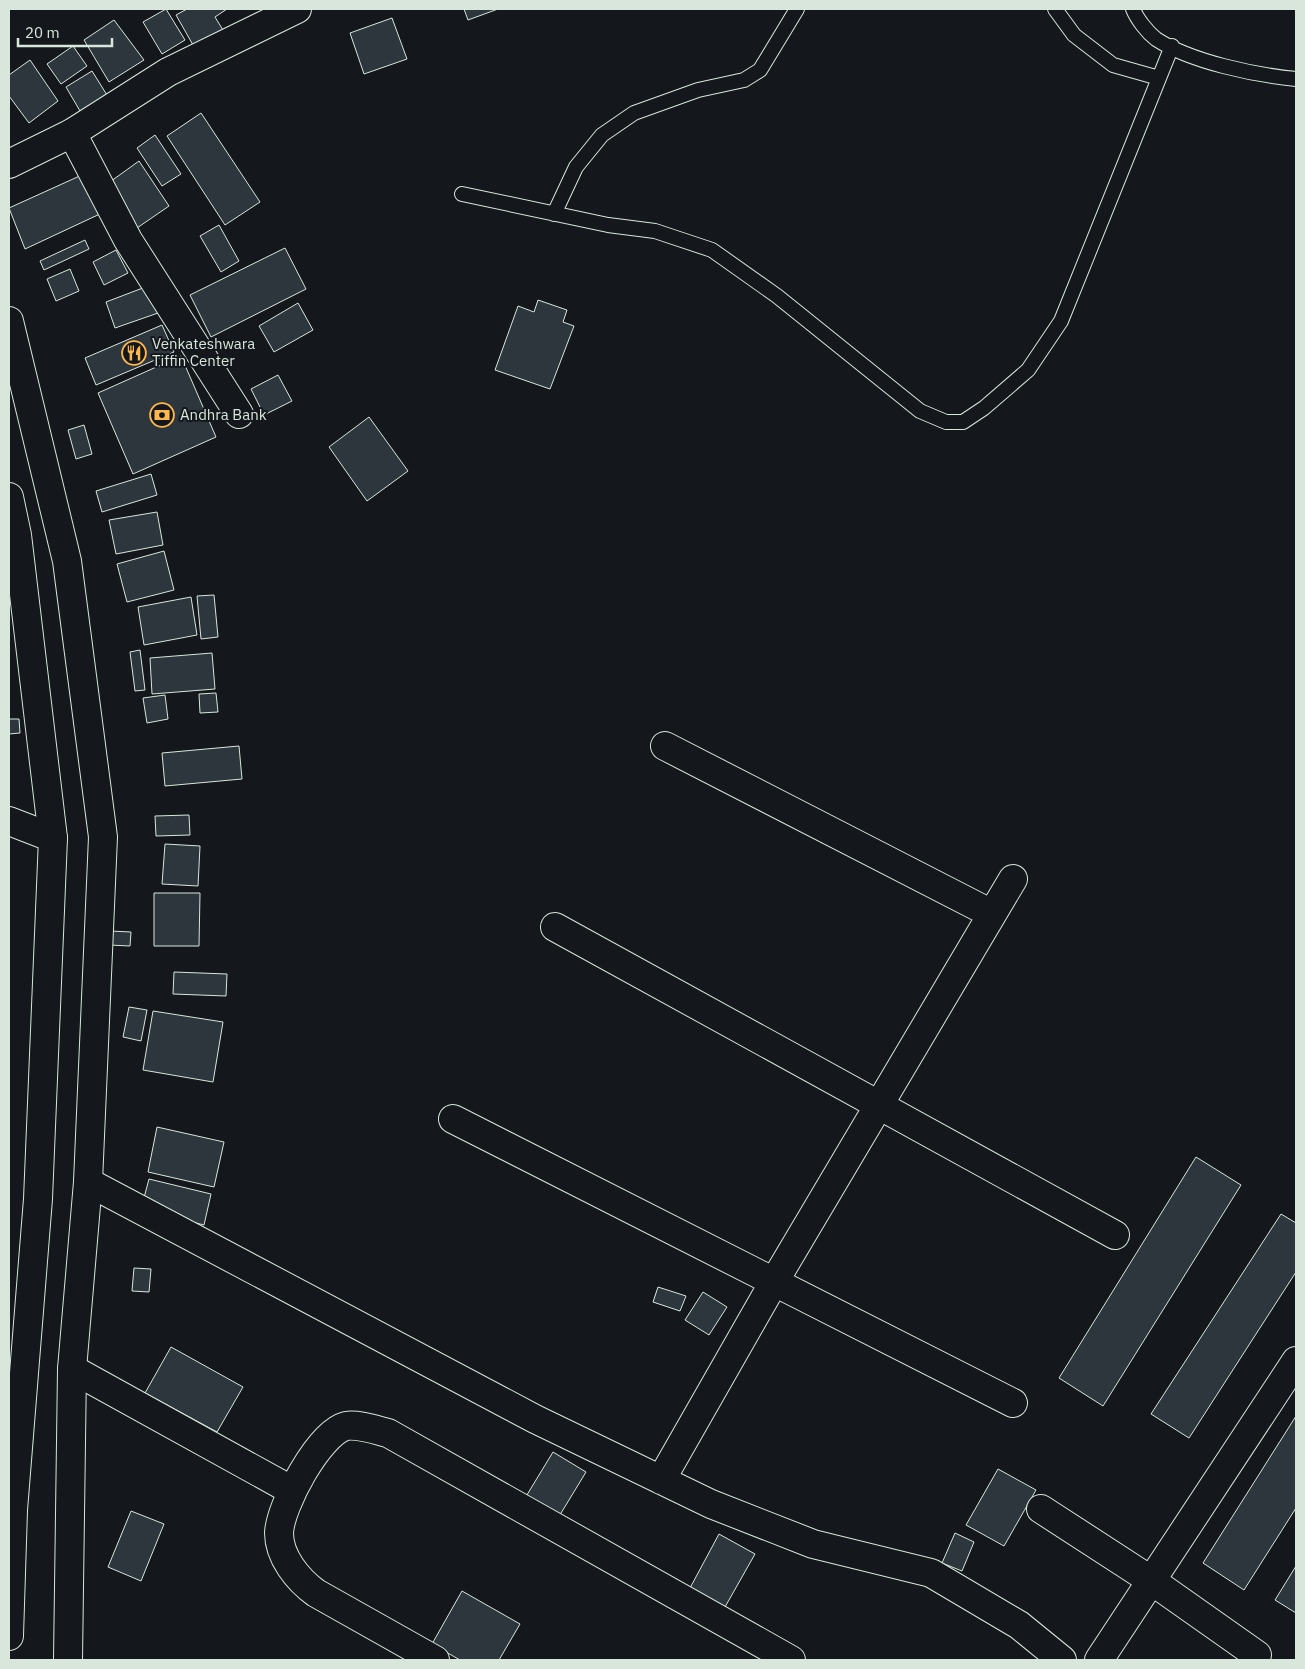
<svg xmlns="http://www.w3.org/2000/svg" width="1305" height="1669" font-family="'IBM Plex Sans',sans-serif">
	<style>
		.building { fill: #2c363c; stroke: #d8e6dc }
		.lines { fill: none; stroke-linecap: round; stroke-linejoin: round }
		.service-casing { stroke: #d8e6dc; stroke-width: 16 }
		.minor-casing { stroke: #d8e6dc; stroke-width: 30 }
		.tertiary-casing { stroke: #d8e6dc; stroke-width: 30 }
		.trunk-casing { stroke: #d8e6dc; stroke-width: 30 }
		.service { stroke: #14181c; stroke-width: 14 }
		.minor { stroke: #14181c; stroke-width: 28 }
		.tertiary { stroke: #14181c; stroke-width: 28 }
		.trunk { stroke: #14181c; stroke-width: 28 }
		.labels { text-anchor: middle; stroke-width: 4; stroke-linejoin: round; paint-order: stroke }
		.poi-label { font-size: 15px; fill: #d8e6dc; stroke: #14181c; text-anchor: start }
	</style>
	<rect width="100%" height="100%" fill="#14181c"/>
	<path class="building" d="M166,9L185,40L162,54L143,22Z
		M187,9H227L215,17L226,35L197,52L176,15Z
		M464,9H498L468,20Z
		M392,18L407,59L364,74L350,33Z
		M114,20L144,60L109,82L84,40Z
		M73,46L87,66L61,84L47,64Z
		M30,60L58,101L29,123L9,96V75Z
		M92,71L107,95L80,111L66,87Z
		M201,113L260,202L225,225L167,136Z
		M155,135L181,174L162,186L137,148Z
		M139,161L169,206L137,228L107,184Z
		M84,174L102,213L25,249L9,208Z
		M219,225L239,261L221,272L200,236Z
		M85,240L89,249L44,270L40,261Z
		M285,248L306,289L211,337L190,295Z
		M116,250L128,273L104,285L93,262Z
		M70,269L79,291L56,301L47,279Z
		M148,286L158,313L115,328L106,302Z
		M538,300L567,310L563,322L574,326L550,389L495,370L518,306L534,312Z
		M298,303L313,330L274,352L259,326Z
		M162,325L174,352L96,385L85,358Z
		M181,356L216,437L133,474L98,393Z
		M278,375L292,401L264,415L251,389Z
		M369,417L408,471L367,501L329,447Z
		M84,425L92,454L76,459L68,430Z
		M151,474L157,495L102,512L96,491Z
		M157,512L163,545L116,554L109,520Z
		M164,551L174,590L127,602L117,564Z
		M214,595L218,637L201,639L197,596Z
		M191,597L197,635L144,645L138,607Z
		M140,650L145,690L135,691L130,652Z
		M212,653L215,689L152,694L150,658Z
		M216,693L218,712L200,713L199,694Z
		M165,695L168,719L147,723L143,698Z
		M9,719H19L20,733L9,734Z
		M239,746L242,779L165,786L162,753Z
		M189,815L190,835L156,836L155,816Z
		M165,844L200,846L198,886L162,884Z
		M154,893H200L199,946H154Z
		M110,931L131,932L130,946L109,945Z
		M174,972L227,974L226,996L173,994Z
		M129,1007L147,1010L141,1041L123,1037Z
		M153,1011L223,1022L213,1082L143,1070Z
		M157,1127L224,1142L214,1187L148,1172Z
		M1196,1157L1241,1185L1103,1406L1059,1378Z
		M149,1179L211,1194L204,1225L141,1209Z
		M1281,1214L1296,1223V1272L1189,1438L1151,1414Z
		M134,1268L151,1269L149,1292L132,1291Z
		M658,1287L686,1296L680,1311L653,1302Z
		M703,1292L727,1307L709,1335L685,1320Z
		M171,1347L243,1387L217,1432L145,1393Z
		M1296,1416V1508L1244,1590L1203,1563Z
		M553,1452L586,1472L555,1523L522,1503Z
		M998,1469L1036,1490L1004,1546L966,1525Z
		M131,1511L164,1524L141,1581L108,1567Z
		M955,1533L974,1542L962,1571L942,1563Z
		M719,1534L755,1554L725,1607L690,1588Z
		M1296,1566V1613L1275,1600Z
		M462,1591L520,1624L499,1660H460L432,1644Z"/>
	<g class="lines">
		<g class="service-casing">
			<path id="service" d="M1055,9L1074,35L1113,65L1159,78
				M1133,9C1137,19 1147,32 1156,39C1191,62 1255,75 1296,79
				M462,194L608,225L655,231L712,250L777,296L920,411L946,422H963L984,408L1028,370L1061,321L1172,46
				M554,214L576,167L602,135L634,113L698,90L744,80L760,70L797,9"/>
		</g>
		<g class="minor-casing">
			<path id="minor" d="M72,133L128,240L239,414
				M665,746L992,914
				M9,821L53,838
				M555,927L1115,1235
				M453,1119L1013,1403
				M88,1182L535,1419L711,1504L813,1544L931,1573L1019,1625L1062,1660
				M72,1369L291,1490
				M661,1480L774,1282L1013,879
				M1041,1509L1152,1581L1257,1655
				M435,1660L316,1593C298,1580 279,1557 279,1533C280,1506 319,1433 346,1426C358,1424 376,1430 388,1433L791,1660
				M1099,1660L1296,1361"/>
		</g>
		<g class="tertiary-casing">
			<path id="tertiary" d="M9,164L72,133L168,72L297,9"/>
		</g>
		<g class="trunk-casing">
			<path id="trunk" d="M9,321L67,561L103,837L88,1182L72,1369L68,1660
				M9,497L17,535L53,838L38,1199L13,1510L9,1636"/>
		</g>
		<use href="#service" class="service"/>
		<use href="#minor" class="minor"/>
		<use href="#tertiary" class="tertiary"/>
		<use href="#trunk" class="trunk"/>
	</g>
	<defs>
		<g id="restaurant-ring" transform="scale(1.25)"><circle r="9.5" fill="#14181c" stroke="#ffb74d" stroke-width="1.5"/><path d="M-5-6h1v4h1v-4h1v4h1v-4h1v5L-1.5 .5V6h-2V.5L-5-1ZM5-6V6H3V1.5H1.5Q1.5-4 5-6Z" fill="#ffb74d"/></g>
		<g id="bank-ring" transform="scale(1.25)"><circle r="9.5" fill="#14181c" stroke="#ffb74d" stroke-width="1.5"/><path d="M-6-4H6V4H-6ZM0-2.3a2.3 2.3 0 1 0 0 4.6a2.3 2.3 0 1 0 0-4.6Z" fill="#ffb74d"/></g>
	</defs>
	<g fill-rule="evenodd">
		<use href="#restaurant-ring" x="134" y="353"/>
		<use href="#bank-ring" x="162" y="415"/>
	</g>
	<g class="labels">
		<g class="poi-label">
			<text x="152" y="349">Venkateshwara<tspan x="152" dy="17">Tiffin Center</tspan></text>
			<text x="180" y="420">Andhra Bank</text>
		</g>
	</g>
	<rect width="1305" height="1669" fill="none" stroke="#d8e6dc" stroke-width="20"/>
	<path d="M18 38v8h94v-8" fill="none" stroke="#d8e6dc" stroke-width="2.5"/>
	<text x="25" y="38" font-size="15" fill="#d8e6dc" stroke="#14181c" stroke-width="4" paint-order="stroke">20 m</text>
</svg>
